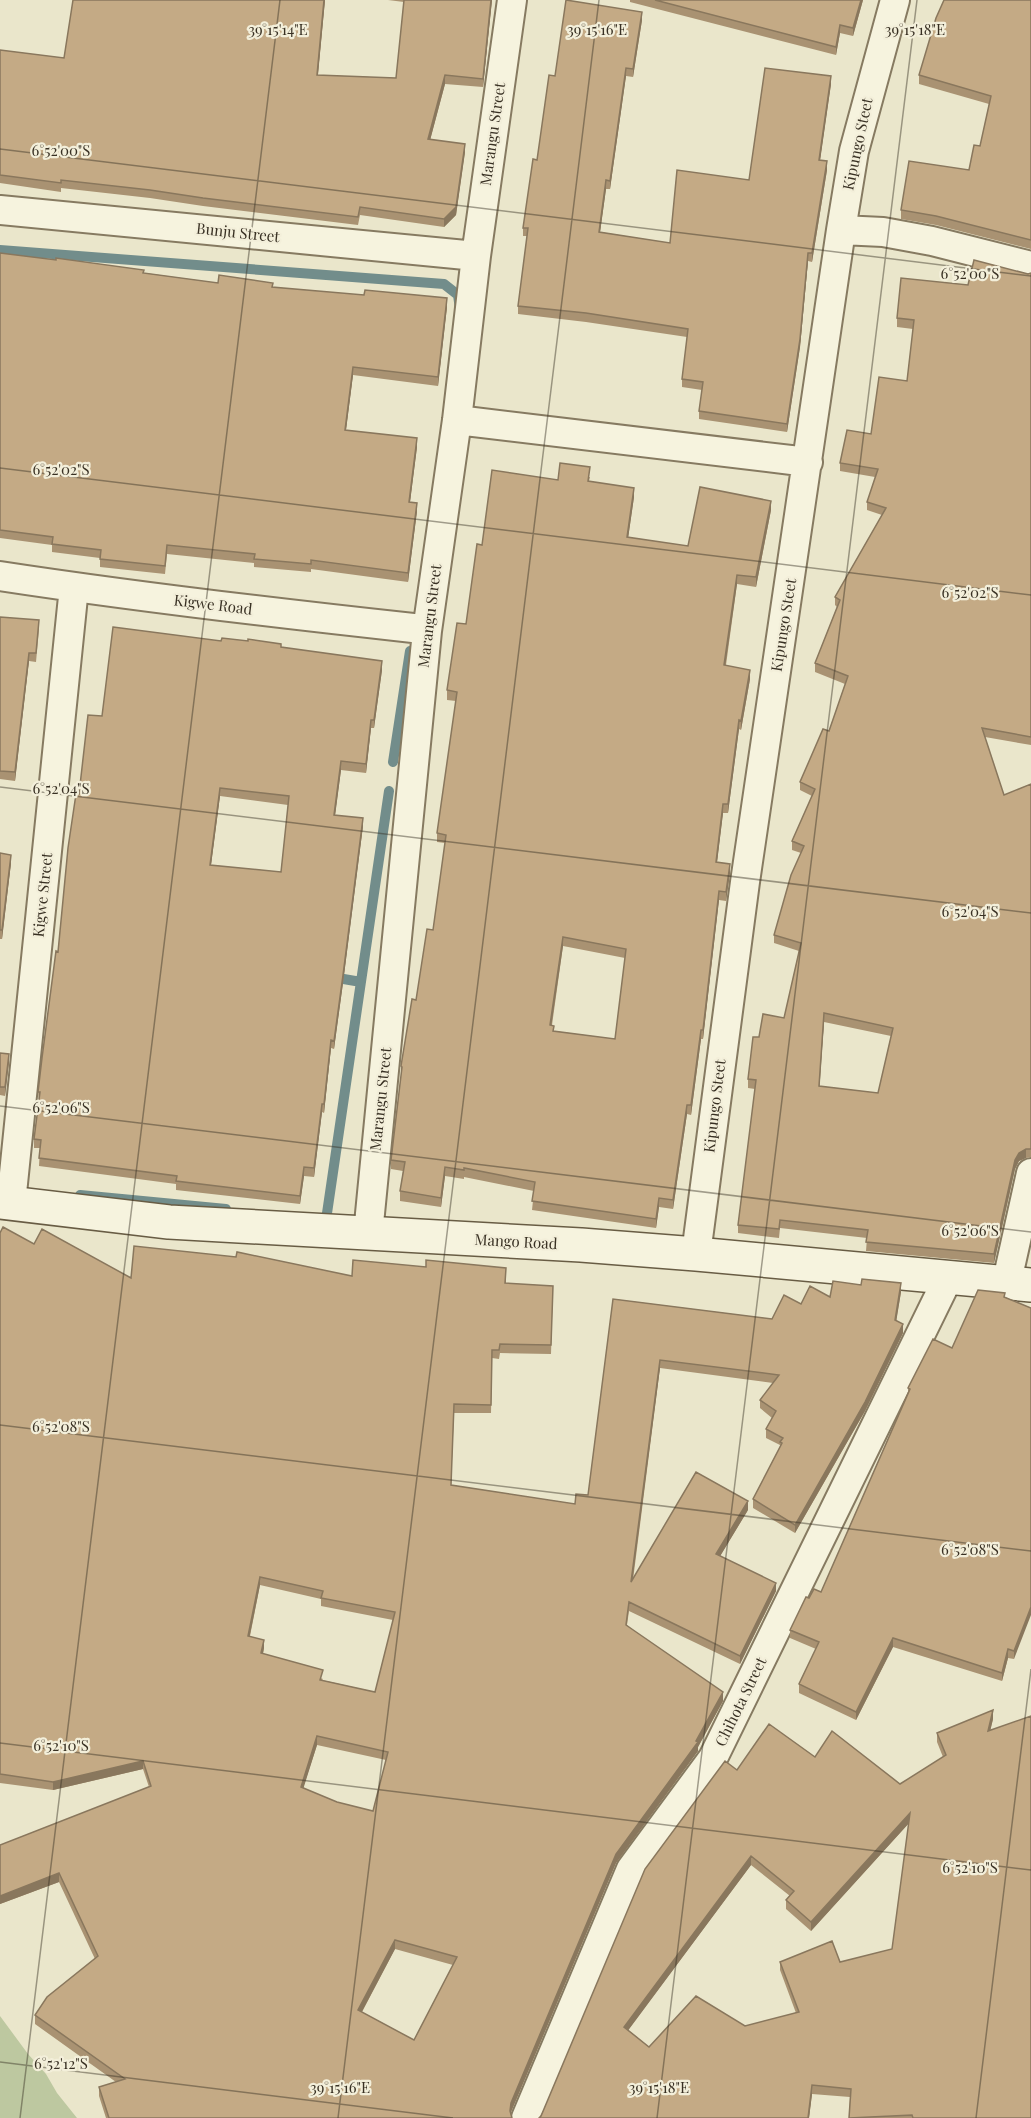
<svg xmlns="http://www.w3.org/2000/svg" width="1031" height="2118" font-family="'Playfair Display',serif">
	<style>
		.green { fill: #bdc8a0 }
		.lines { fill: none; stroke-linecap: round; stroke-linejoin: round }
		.stream { stroke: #728d8b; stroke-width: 10 }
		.street-casing { stroke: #867a61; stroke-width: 32 }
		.secondary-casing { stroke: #685c44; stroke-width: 36 }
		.street { stroke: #f6f3de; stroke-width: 28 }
		.secondary { stroke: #f6f3de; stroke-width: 33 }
		.wall { fill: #a99272; fill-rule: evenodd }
		.shaded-wall { fill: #89775d }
		.building { fill: #c4aa85; stroke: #89775d; stroke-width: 1.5; fill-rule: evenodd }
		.ticks { fill: none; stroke: #383023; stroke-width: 1.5; stroke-opacity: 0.45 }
		.labels { text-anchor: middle; stroke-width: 4.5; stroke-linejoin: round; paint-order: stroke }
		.street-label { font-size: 15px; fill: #383023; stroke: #f3efda }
		.ticks-label { font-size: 15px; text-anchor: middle; fill: #383023; stroke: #f3efda; stroke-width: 4.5; stroke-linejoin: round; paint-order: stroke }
	</style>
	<rect width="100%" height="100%" fill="#eae6cb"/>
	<path class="green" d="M0,2016L28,2054L46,2074L57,2093L77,2118H0Z"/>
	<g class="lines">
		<path class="stream" d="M0,250L444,284L458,295L460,309
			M393,762L410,651
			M332,977L361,982
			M80,1195L226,1209
			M319,1219L326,1220L389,791"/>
		<g class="street-casing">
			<path id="street" d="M0,210L476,256
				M841,230L883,232L932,241L1031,266
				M457,420L808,462
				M0,576C137,597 275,613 413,628L427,631
				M11,1203L74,587
				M368,1234L427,631L457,420L476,256L512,0
				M696,1254L745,882L841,230L854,151L895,0
				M1007,1281L1031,1173
				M526,2118L631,1869L713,1758L948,1278"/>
		</g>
		<g class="secondary-casing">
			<path id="secondary" d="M0,1202L169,1222L581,1245L696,1254L1031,1285"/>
		</g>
		<use href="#street" class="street"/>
		<use href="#secondary" class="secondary"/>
	</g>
	<path class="wall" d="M73,0H325L318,75L396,78L404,2L388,0H492L483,87L445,84L430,140L465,152L456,215L444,227L360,215L358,225L203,206L150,198L61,188V192L0,183V46V50L64,58Z
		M630,0H863L853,36L840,33L836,55L630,2Z
		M1031,0V249L936,225L901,219V210L969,170L980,146L989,104L919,84V75Z
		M642,20L633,77L626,76L610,189H606L600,232L670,243L749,180L831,84L820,160L827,170L812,262L808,261L800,347L787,432L699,419V411L702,390L682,387V379L687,337L586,322L518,314V306L527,236H523V228L555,76Z
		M0,253L218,283L273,287L447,307L438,386L353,375L346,430L417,447L410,502L417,511L408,582L311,569V572L254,567V563L167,554L165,574L100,567V558L52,552V545L0,538Z
		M1031,273V745L985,737L1004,795L1031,784V1157L1026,1158L1019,1161L1015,1169L994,1263L866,1251L867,1238L780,1228L779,1238L738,1233V1225L755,1089L748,1088V1079L759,1037L784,1018L799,951L774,943V935L801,853L792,850V841L812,796L800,790V782L829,731L845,684L815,672V663L837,607L835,605V597L882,515L867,510V502L875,477L840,471V463L871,434L907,381L913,329L897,327V318L968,285ZM824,1022L891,1036L878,1093L819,1086Z
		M590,477L589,481L634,497L628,538L688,546L771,510L756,587L737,584L726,665L750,679L741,730L739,729L728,813H723L717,862L730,873L726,901L719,900L703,1039H701L691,1115L687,1114L673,1209L659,1207L656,1228L532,1210L534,1191L464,1177V1179L445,1176L441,1207L400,1201V1191L403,1171L391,1169V1160L401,1076V1066L416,1000L433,930L445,843L437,842V833L456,701L447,700V690L466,624L482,545L558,480ZM563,946L625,958L615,1039L554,1031L552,1025Z
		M0,617L39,629L36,662L29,661L15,781L0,779Z
		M221,641L281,647L382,670L374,728H371L366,773L341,770L335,815L363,826L343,983L334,1049L331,1048L324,1113L322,1112L314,1177L304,1176L300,1204L176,1190V1184L39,1166L40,1148H34V1139L39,1100L38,1092L58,952L79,794L102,716ZM220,796L288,805L281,872L211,865Z
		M0,853L11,863L2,939H0Z
		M0,1053L9,1062L5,1096L0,1095Z
		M0,1233L131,1278L352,1276L506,1277V1283L553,1286L551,1354L500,1353L499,1359L492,1358L491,1413H454L451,1485L575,1504L588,1495L613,1299L772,1319L801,1304L830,1297L901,1292L896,1321L903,1333L865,1411L795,1533L753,1508V1499L780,1447V1445L766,1438V1429L772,1418L760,1408V1400L773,1383L660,1368L633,1580L748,1510L720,1556L776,1591L740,1664L629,1611L627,1625L723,1701L698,1747V1751L616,1863L511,2112L512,2118H106L99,2096V2087L116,2082L35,2024V2015L95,1959L59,1882L0,1904V1845L149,1787L143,1769L53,1790L0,1783ZM260,1585L321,1599V1606L393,1620L375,1692L322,1680L323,1679L263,1654L264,1648L250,1636ZM317,1745L386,1760L373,1811L337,1802L303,1788ZM395,1949L453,1965L414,2040L362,2012Z
		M1005,1297L1031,1308L1014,1659L1008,1658L1002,1681L893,1647L856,1720L799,1693V1684L816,1649L790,1638V1630L809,1598L821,1592L908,1393V1388L952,1348Z
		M993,1719L990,1731L1031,2118H849L850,2097L812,2094L809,2118H539L737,1770L815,1757L900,1784L943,1757L937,1742V1733ZM909,1823L892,1949L840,1962H780V1970L796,2013L745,2026L649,2047L628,2030L751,1865L790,1896L786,1900V1909L811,1931Z"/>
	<path class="shaded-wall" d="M324,0H325L317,84V75Z
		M491,0H492L483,87V79Z
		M861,0H863L853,36V28Z
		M642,12V20L633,77V69Z
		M840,25V33L836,55V47Z
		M626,68V76L610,189V181Z
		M445,75V84L428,148V139Z
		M831,76V84L819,168V160Z
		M465,144V152L456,215L444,227V219Z
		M827,161V170L812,262V253Z
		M606,180V189L599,240V232Z
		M808,253V261L800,347L787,432V424Z
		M447,298V307L438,386V377Z
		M353,367V375L345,438V430Z
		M417,438V447L409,510V502Z
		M634,488V497L627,546V537Z
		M771,501V510L756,587V577Z
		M417,503V511L408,582V573Z
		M737,575V584L724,674V665Z
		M29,653V661L15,781V772Z
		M382,661V670L374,728V720Z
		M750,670V679L741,730V721Z
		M371,720V728L366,773V764Z
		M739,720V729L728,813V804Z
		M341,761V770L334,824V815Z
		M220,788V796L210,873V865Z
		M723,804V813L716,871V862Z
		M363,818V826L343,983L334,1049V1041Z
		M11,855V863L2,939V930Z
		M730,864V873L726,901V892Z
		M719,891V900L703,1039V1030Z
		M563,937V946L550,1034V1025Z
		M824,1013V1022L819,1094V1086Z
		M701,1030V1039L691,1115V1105Z
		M331,1040V1048L324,1113V1104Z
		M9,1054V1062L5,1096V1087Z
		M322,1104V1112L314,1177V1168Z
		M687,1105V1114L673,1209V1200Z
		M1026,1149V1158L1019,1161L1015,1169L994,1263V1254L1015,1160L1019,1153Z
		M304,1167V1176L300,1204V1196Z
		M445,1167V1176L441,1207V1198Z
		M659,1198V1207L656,1228V1219Z
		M901,1283V1292L895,1329V1320Z
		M903,1324V1333L865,1411L795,1533V1525Z
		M660,1360V1368L631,1591V1582Z
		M748,1501V1510L716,1563V1554Z
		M260,1577V1585L248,1644V1636Z
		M776,1583V1591L740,1664V1656Z
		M1031,1607V1615L1014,1659V1651Z
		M893,1638V1647L856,1720V1712Z
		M264,1640V1648L261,1662V1653Z
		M1008,1649V1658L1002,1681V1673Z
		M723,1692V1701L698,1747V1751L616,1863L511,2112L510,2118L511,2103L616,1854L696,1741Z
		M993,1710V1719L988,1740V1731Z
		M317,1736V1745L301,1796V1787Z
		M143,1761V1769L53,1790V1782Z
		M910,1813V1822L811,1931V1922Z
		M751,1856V1865L624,2036V2027Z
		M59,1873V1882L0,1904V1896Z
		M395,1940V1949L358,2019V2010Z
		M812,2085V2094L809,2118H808Z"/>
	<path class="building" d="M73,0H324L317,75L396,78L404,0H491L483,79L445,75L428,139L465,144L456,207L444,219L360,207L358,217L203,198L150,190L61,180V183L0,175V50L64,58Z
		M566,0L642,12L633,69L626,68L610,181L606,180L599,232L670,243L677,170L749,180L765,68L831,76L819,160L827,161L812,253H808L800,339L787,424L699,411L703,382L682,379L688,329L586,313L518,306L528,228H523L533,159L537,160L549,75L555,76Z
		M655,0H861L853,28L840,25L836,47Z
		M944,0H1031V240L936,216L901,210L909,161L969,170L974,145L980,146L991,96L919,75L936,18Z
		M0,253L56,260V258L144,270L143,273L218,283L219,275L273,283L272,287L364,295L365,290L447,298L438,377L353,367L345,430L417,438L409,502L417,503L408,573L311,560V564L254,559L255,554L167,545L165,566L100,559L101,550L52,544L53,537L0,530Z
		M974,260L1028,274L1031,273V737L982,728L1004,795L1031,784V1149H1026L1019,1153L1015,1160L994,1254L866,1242L868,1230L780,1220L779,1229L738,1225L756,1080L748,1079L753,1037H759L763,1014L784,1018L801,943L774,935L791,875L804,846L792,841L815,789L800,782L823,729L829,731L848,676L815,663L840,600L835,597L886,508L867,502L878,469L840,463L847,430L871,434L879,377L907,381L914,320L897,318L901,278L968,285ZM824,1013L893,1028L878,1093L819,1086Z
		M560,463L590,467L588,481L634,488L627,537L688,546L700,487L771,501L756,577L737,575L724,665L750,670L741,721L739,720L728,804H723L716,862L730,864L726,892L719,891L703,1030H701L691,1105H687L673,1200L659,1198L656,1219L532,1201L535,1182L464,1168V1170L445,1167L441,1198L400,1191L405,1162L391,1160L402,1067L401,1066L412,999L416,1000L427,929L433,930L446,835L437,833L457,692L447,690L457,623L466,624L477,544L482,545L492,470L558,480ZM563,937L626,949L615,1039L553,1031L554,1026L550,1025Z
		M0,617L39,620L36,653H29L15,772L0,771Z
		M113,627L221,641L222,638L248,641V639L281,644V647L382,661L374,720H371L366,764L341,761L334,815L363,818L343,975L334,1041L331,1040L324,1104H322L314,1168L304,1167L300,1196L176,1181L177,1176L39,1158L41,1140L34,1139L40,1092H38L42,1058L56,951L58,952L68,848L76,794H79L88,715L102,716ZM220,788L289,796L281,872L210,865Z
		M0,853L11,855L2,930H0Z
		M0,1053L9,1054L5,1087H0Z
		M3,1227L34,1244L42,1229L131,1278L134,1246L236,1257L237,1252L352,1276L353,1260L426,1267V1260L506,1268L505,1283L553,1286L551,1345L500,1344L499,1350H492L491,1405L454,1404L451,1485L575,1504L576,1494L588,1495L613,1299L772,1319L784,1295L801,1304L810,1286L830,1297L833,1281L861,1285L862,1279L901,1283L895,1320L903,1324L865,1402L795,1525L753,1499L782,1443L780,1442L783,1438L766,1429L776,1411L760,1400L779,1375L660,1360L631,1582L696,1472L748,1501L716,1554L776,1583L740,1656L629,1602L626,1625L723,1692L696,1741L698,1742L616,1854L511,2103L510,2111L512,2118H109L99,2087L125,2079L35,2015L47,1997L98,1956L59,1873L0,1896V1845L151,1786L143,1761L53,1782L0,1774V1233ZM260,1577L323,1591L321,1598L395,1612L375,1692L320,1680L323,1670L261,1653L264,1640L248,1636ZM317,1736L388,1752L373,1811L337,1802L301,1787ZM395,1940L457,1957L414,2040L358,2010Z
		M978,1290L1005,1293L1004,1297L1031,1308V1607L1014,1651L1008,1649L1002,1673L893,1638L856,1712L799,1684L819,1642L790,1630L806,1597L809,1598L814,1589L821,1592L910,1389L908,1388L933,1339L952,1348Z
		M993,1710L988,1731L1031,1716V2118H913L912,2115L849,2118L851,2089L812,2085L808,2118H539L541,2116L645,1869L725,1761L737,1770L769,1724L815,1757L832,1731L900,1784L946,1755L937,1733ZM910,1813L892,1949L840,1962L832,1941L780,1962L799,2012L745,2026L696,1996L649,2047L624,2027L751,1856L794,1891L786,1900L811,1922Z"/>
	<path class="ticks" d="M0,149L1031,276M0,468L1031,595M0,787L1031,913M0,1106L1031,1232M0,1425L1031,1551M0,1743L1031,1870M0,2062L453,2118M20,2118L280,0M338,2118L599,0M657,2118L917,0M976,2118L1031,1669"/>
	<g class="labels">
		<g class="street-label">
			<text transform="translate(493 134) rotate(-82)" y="5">Marangu Street</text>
			<text transform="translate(858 144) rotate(-78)" y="5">Kipungo Steet</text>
			<text transform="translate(238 233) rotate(6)" y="5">Bunju Street</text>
			<text transform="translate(213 605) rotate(7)" y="5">Kigwe Road</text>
			<text transform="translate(430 616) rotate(-83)" y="5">Marangu Street</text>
			<text transform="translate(784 625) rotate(-81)" y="5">Kipungo Steet</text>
			<text transform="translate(43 895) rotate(-84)" y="5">Kigwe Street</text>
			<text transform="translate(381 1099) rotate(-84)" y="5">Marangu Street</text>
			<text transform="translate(715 1106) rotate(-83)" y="5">Kipungo Steet</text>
			<text transform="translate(516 1242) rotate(3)" y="5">Mango Road</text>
			<text transform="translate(741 1702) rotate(-64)" y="5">Chihota Street</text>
		</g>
	</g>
	<g class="ticks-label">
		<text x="278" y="35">39°15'14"E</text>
		<text x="597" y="35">39°15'16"E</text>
		<text x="915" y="35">39°15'18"E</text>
		<text x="61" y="156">6°52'00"S</text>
		<text x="970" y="279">6°52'00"S</text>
		<text x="61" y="475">6°52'02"S</text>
		<text x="970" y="598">6°52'02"S</text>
		<text x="61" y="794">6°52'04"S</text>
		<text x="970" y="917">6°52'04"S</text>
		<text x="61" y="1113">6°52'06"S</text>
		<text x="970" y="1236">6°52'06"S</text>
		<text x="61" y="1432">6°52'08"S</text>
		<text x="970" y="1555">6°52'08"S</text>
		<text x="61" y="1751">6°52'10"S</text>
		<text x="970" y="1873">6°52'10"S</text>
		<text x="61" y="2069">6°52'12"S</text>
		<text x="340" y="2093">39°15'16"E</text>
		<text x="659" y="2093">39°15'18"E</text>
	</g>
</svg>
